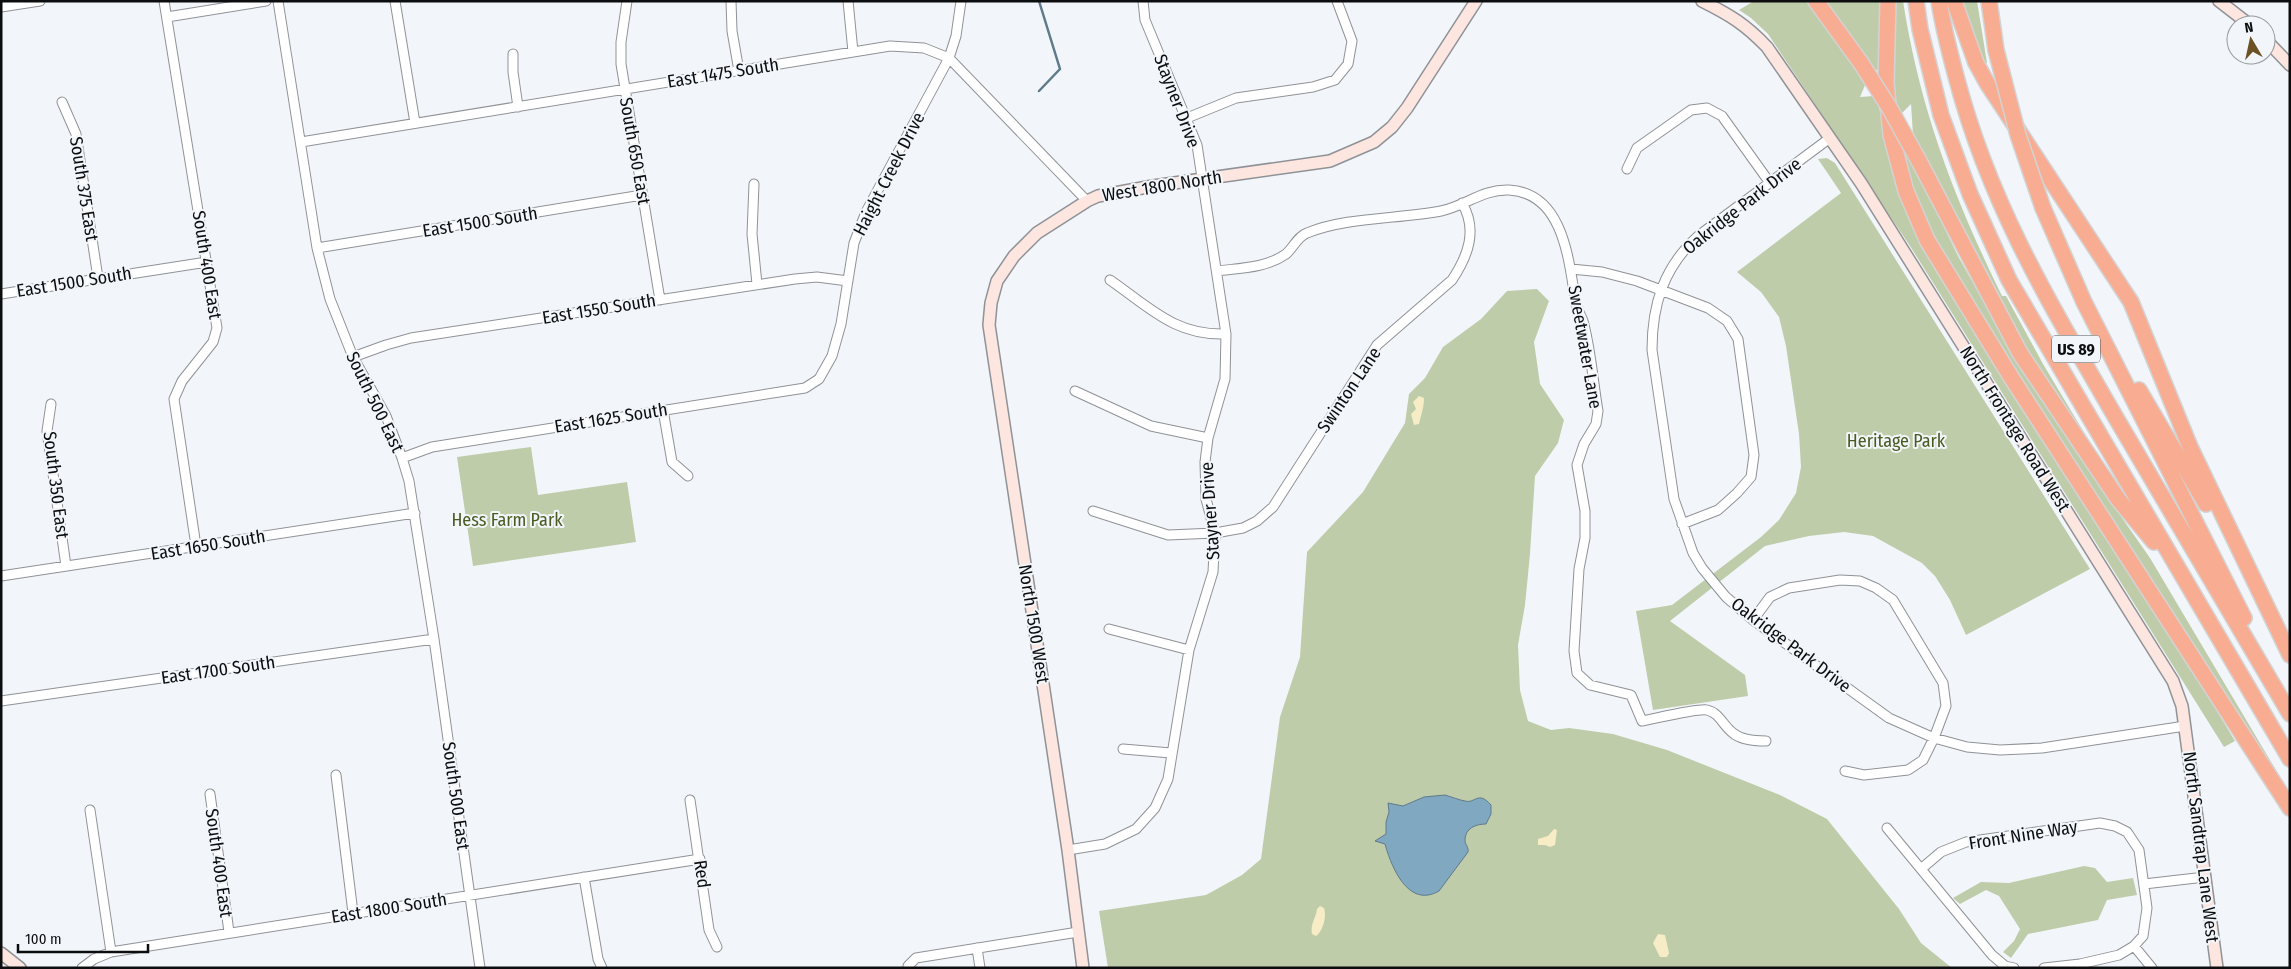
<svg xmlns="http://www.w3.org/2000/svg" width="2291" height="969" font-family="'Fira Sans Condensed',sans-serif">
	<style>
		.green { fill: #bfcca9 }
		.sand { fill: #f6ecc6 }
		.water { fill: #81a8c1; stroke: #5e7a8b }
		.lines { fill: none; stroke-linecap: round; stroke-linejoin: round }
		.stream { stroke: #5e7a8b; stroke-width: 2.5 }
		.street-casing { stroke: #8f9296; stroke-width: 11 }
		.secondary-casing { stroke: #8f9296; stroke-width: 14 }
		.highway-casing { stroke: #d3d3d4; stroke-width: 18 }
		.street { stroke: #fff; stroke-width: 9 }
		.secondary { stroke: #fde6df; stroke-width: 11 }
		.highway { stroke: #f8ad93; stroke-width: 15 }
		.highway-bridge-casing { stroke: #d3d3d4; stroke-width: 18; stroke-linecap: butt }
		.highway-bridge { stroke: #f8ad93; stroke-width: 15 }
		.labels { text-anchor: middle; stroke-width: 4; stroke-linejoin: round; paint-order: stroke }
		.shield { fill: #f2f6fa; stroke: #515355; stroke-width: 1 }
		.shield-label { font-size: 16px; font-weight: bold; fill: #0c0d0e }
		.street-label { font-size: 18px; fill: #0c0d0e; stroke: #f2f6fa }
		.park-label { font-size: 18px; fill: #495b21; stroke: #f2f6fa }
	</style>
	<rect width="100%" height="100%" fill="#f2f6fa"/>
	<path class="green" d="M1754,1H1806L1866,83L1860,97L1874,96C1886,119 1886,146 1893,171C1902,206 1918,239 1935,270L2106,539L2182,653L2235,741L2224,747L1910,246L1768,34L1751,18L1739,10Z
		M1822,1H1882L1879,69L1874,71Z
		M1896,1H1903C1920,110 1954,198 2002,296H2006L2043,364L2098,456L2059,407L1962,235L1913,135L1911,104L1901,114L1894,103Z
		M1962,1H1977L1987,63H1985Z
		M1904,145L1958,256L2021,368L2076,452L2150,558L2286,787L2054,434L1945,261L1922,212L1909,177L1902,146Z
		M1827,158L1835,163L2090,569L1966,635L1950,600L1935,576L1922,563L1873,536L1844,532L1809,536L1765,546L1670,621L1745,675L1748,696L1653,710L1636,611L1672,605L1761,537L1779,520L1796,493L1801,467L1799,434L1786,346L1779,317L1761,292L1737,272L1841,193L1818,159Z
		M1537,289L1549,301L1534,342L1540,384L1564,420L1558,443L1535,476L1530,554L1525,605L1518,645L1520,690L1528,721L1551,730L1569,728L1613,734L1667,750L1780,795L1827,819L1899,909L1921,943L1952,968H1108L1099,911L1206,895L1242,875L1261,859L1280,717L1300,657L1307,552L1363,492L1405,423L1409,394L1425,378L1443,347L1481,319L1507,291Z
		M531,447L538,495L627,482L636,542L473,566L457,457Z
		M2084,866L2095,868L2107,882L2133,878L2137,895L2107,900L2098,920L2028,934L2011,958L2003,952L2014,941L2020,929L1999,896L1986,890L1960,904L1953,898L1981,882L2009,883Z"/>
	<path class="sand" d="M1419,396L1424,398C1424,408 1421,415 1419,424L1414,425L1411,414L1416,409L1413,402Z
		M1554,829L1557,830L1555,845L1550,847L1545,845H1538V839L1548,836Z
		M1320,906L1324,908C1327,916 1323,931 1316,936L1312,934C1310,924 1316,918 1317,909Z
		M1658,934L1665,935L1669,953L1667,957H1660L1653,943Z"/>
	<path class="water" d="M1445,795C1452,797 1459,800 1465,801C1475,804 1478,790 1491,805V814L1486,824C1476,824 1465,828 1465,840C1465,845 1469,847 1468,852L1439,891C1408,909 1391,866 1385,844L1375,841L1386,834V822L1389,812L1388,803L1403,806L1424,797Z"/>
	<g class="lines">
		<path class="stream" d="M1039,91L1060,69L1039,1"/>
		<g class="street-casing">
			<path id="street" d="M164,1L217,328L213,342L182,381L174,399L196,546
				M278,1L317,248L330,299L353,357L386,416L402,458L409,481L434,639L480,968
				M395,1L415,123
				M627,1L621,42V64L660,300
				M731,1L732,31L739,71
				M848,1L853,52
				M1,7L40,1
				M167,17L266,1
				M513,54V72L518,107
				M62,102L76,134L98,278
				M1187,118L1236,98L1313,87L1335,80L1348,64L1352,41L1337,1
				M1830,138L1698,236C1664,267 1652,304 1652,350L1674,499L1693,553L1702,568L1726,597L1753,620L1889,718L1934,738L1967,747L2000,750L2042,748L2185,726
				M301,142L890,46L924,48L949,58L1087,201
				M1627,169L1637,148L1691,110L1707,108L1722,116L1770,183
				M754,184L752,234L757,284
				M317,248L642,195
				M1571,269L1602,272L1637,281L1708,308L1727,321L1738,339L1754,455L1751,477L1737,493L1718,510L1682,524
				M1217,271C1241,268 1266,268 1286,254C1293,248 1298,236 1307,233C1346,217 1399,219 1441,211C1465,206 1483,189 1509,190C1565,193 1569,264 1576,304C1577,310 1581,315 1583,321C1591,350 1593,382 1598,411L1596,424L1584,444L1577,465L1585,511V538L1579,569L1574,651L1577,673L1590,685L1631,695L1642,721C1654,719 1698,708 1707,710C1720,713 1723,726 1733,733C1741,740 1756,741 1766,741
				M1110,280C1149,307 1175,336 1226,334
				M1,294L207,262
				M353,357L386,345L411,338L795,279L817,277L848,281
				M1075,391L1151,426L1208,438
				M51,404L47,431L66,566
				M663,410L672,462L688,476
				M402,458L432,447L805,388L819,379L832,356L841,324L854,243L866,212L949,58L956,36L961,1
				M1093,511L1168,535L1215,533L1243,528L1257,521L1273,507L1377,345L1452,280C1468,256 1478,230 1462,203
				M1,576L415,513
				M1753,620L1770,597L1789,588L1840,580L1860,581L1876,588L1893,600L1943,683L1946,706L1934,738L1923,760L1908,770L1864,775L1845,771
				M1109,629L1189,650
				M1,701L434,639
				M1123,749L1171,753
				M336,775L353,913
				M210,794L229,932
				M690,800L709,930L717,947
				M90,810L111,952
				M1887,828L1992,955L2005,966L2014,968
				M1068,850L1105,844L1136,829L1155,808L1168,779L1189,650L1213,572L1215,533L1206,499L1205,462L1208,438L1225,379L1226,334L1197,145L1145,20L1143,1
				M1921,869L1941,852L1966,842L2100,823L2115,826L2127,832L2139,850L2147,908L2143,936L2134,946L2119,955L2080,964L2044,968
				M584,877L598,959L602,968
				M2144,884L2205,877
				M2134,946L2152,968
				M977,948L980,968
				M908,966L916,958L1078,932
				M82,968L94,959L111,952L700,859"/>
		</g>
		<g class="secondary-casing">
			<path id="secondary" d="M1702,1C1730,15 1745,24 1767,47L1861,183L2173,681L2182,706L2217,968
				M2219,1L2250,25
				M2266,40L2290,65
				M1,953L20,968
				M1083,968L1068,850L989,325L991,303L997,281L1014,256L1037,233L1087,201L1098,196L1153,186L1330,161L1374,142L1392,127L1407,108L1476,1"/>
		</g>
		<g class="highway-casing">
			<path id="highway" d="M1816,1L1861,63
				M1888,1L1886,83L1891,135L1906,191L1927,240L2011,377L2290,808
				M1916,1L1920,29L1941,115L1970,194L2009,280L2290,759
				M1939,1C1943,28 1950,54 1957,80C1991,208 2053,309 2119,423C2176,520 2233,617 2290,714
				M1954,1L1976,63L1987,83L2131,302L2190,447L2290,655
				M1989,1L1996,50
				M1919,161L2020,353L2118,499L2154,542
				M2043,208L2084,302L2244,618
				M2139,390L2206,504"/>
		</g>
		<use href="#street" class="street"/>
		<use href="#secondary" class="secondary"/>
		<use href="#highway" class="highway"/>
		<g class="highway-bridge-casing">
			<path id="highway-bridge" d="M1996,50L2018,135L2043,208
				M1861,63L1889,107L1919,161"/>
		</g>
		<use href="#highway-bridge" class="highway-bridge"/>
	</g>
	<g class="labels">
		<rect class="shield" x="2052" y="335.5" width="48" height="27" rx="4"/>
		<g class="shield-label">
			<text x="2076" y="355">US 89</text>
		</g>
		<g class="street-label">
			<text transform="translate(723 73) rotate(-9)" y="6">East 1475 South</text>
			<text transform="translate(1177 101) rotate(69)" y="6">Stayner Drive</text>
			<text transform="translate(635 151) rotate(80)" y="6">South 650 East</text>
			<text transform="translate(889 174) rotate(-63)" y="6">Haight Creek Drive</text>
			<text transform="translate(1162 186) rotate(-9)" y="6">West 1800 North</text>
			<text transform="translate(84 189) rotate(81)" y="6">South 375 East</text>
			<text transform="translate(1742 206) rotate(-38)" y="6">Oakridge Park Drive</text>
			<text transform="translate(480 222) rotate(-9)" y="6">East 1500 South</text>
			<text transform="translate(207 265) rotate(81)" y="6">South 400 East</text>
			<text transform="translate(74 282) rotate(-9)" y="6">East 1500 South</text>
			<text transform="translate(599 309) rotate(-9)" y="6">East 1550 South</text>
			<text transform="translate(1585 347) rotate(80)" y="6">Sweetwater Lane</text>
			<text transform="translate(1349 390) rotate(-56)" y="6">Swinton Lane</text>
			<text transform="translate(375 402) rotate(64)" y="6">South 500 East</text>
			<text transform="translate(611 418) rotate(-9)" y="6">East 1625 South</text>
			<text transform="translate(2015 429) rotate(58)" y="6">North Frontage Road West</text>
			<text transform="translate(56 485) rotate(83)" y="6">South 350 East</text>
			<text transform="translate(1210 511) rotate(-94)" y="6">Stayner Drive</text>
			<text transform="translate(208 545) rotate(-9)" y="6">East 1650 South</text>
			<text transform="translate(1034 624) rotate(81)" y="6">North 1500 West</text>
			<text transform="translate(1791 645) rotate(37)" y="6">Oakridge Park Drive</text>
			<text transform="translate(218 670) rotate(-8)" y="6">East 1700 South</text>
			<text transform="translate(456 796) rotate(82)" y="6">South 500 East</text>
			<text transform="translate(2023 835) rotate(-9)" y="6">Front Nine Way</text>
			<text transform="translate(2201 847) rotate(83)" y="6">North Sandtrap Lane West</text>
			<text transform="translate(219 863) rotate(82)" y="6">South 400 East</text>
			<text transform="translate(702 874) rotate(82)" y="6">Red</text>
			<text transform="translate(389 908) rotate(-9)" y="6">East 1800 South</text>
		</g>
		<g class="park-label">
			<text x="1896" y="447">Heritage Park</text>
			<text x="507" y="526">Hess Farm Park</text>
		</g>
	</g>
	<rect width="2291" height="969" fill="none" stroke="#0c0d0e" stroke-width="5"/>
	<g transform="translate(2251 40) rotate(351)"><circle r="24" fill="#f2f6fa" stroke="#96999c"/>
	<path d="M0-4L9 19L0 12L-9 19Z" fill="#6c5223"/>
	<text y="-8" font-size="14" font-weight="bold" text-anchor="middle" fill="#0c0d0e">N</text>
	</g>
	<path d="M18 944v8h130v-8" fill="none" stroke="#0c0d0e" stroke-width="2.5"/>
	<text x="25" y="944" font-size="15" fill="#0c0d0e" stroke="#f2f6fa" stroke-width="4" paint-order="stroke">100 m</text>
</svg>
